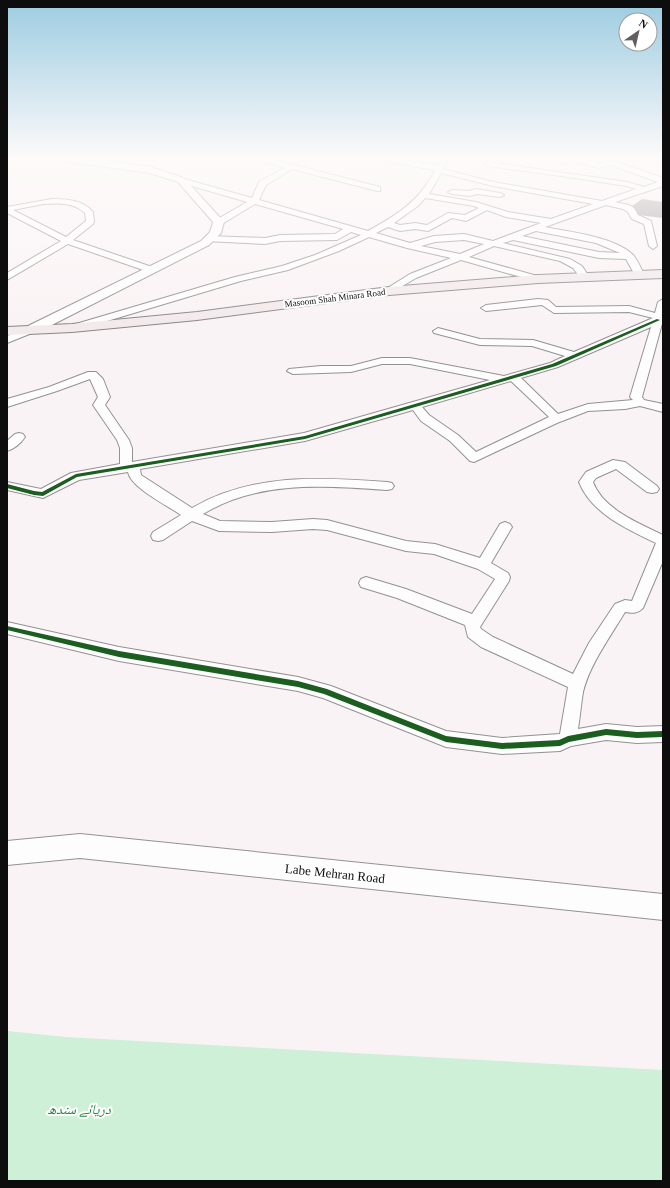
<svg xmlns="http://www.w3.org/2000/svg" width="670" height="1188" font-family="'Times New Roman','Noto Naskh Arabic',serif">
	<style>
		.water { fill: #cdf0d6 }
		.building { fill: #9e989b }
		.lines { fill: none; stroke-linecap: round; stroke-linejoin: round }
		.minor-casing { stroke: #949191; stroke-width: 2 }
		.tertiary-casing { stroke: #949191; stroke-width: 2 }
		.secondary-casing { stroke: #8a8788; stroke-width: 2 }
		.minor { fill: #fefdfe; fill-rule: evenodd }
		.tertiary { fill: #fefdfe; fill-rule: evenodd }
		.secondary { fill: #f3eaec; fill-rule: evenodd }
		.rail-casing { stroke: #d3c6d5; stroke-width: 2.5 }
		.rail { stroke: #fff; stroke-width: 1.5; stroke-dasharray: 5; stroke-linecap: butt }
		.cycleway-casing { stroke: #fff; stroke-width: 2 }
		.cycleway { fill: #1b5e20; fill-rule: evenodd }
		.labels { text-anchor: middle; stroke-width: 4; stroke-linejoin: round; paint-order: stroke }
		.far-street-label { font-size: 9px; fill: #0d0d0d; stroke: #fff }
		.near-street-label { font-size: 13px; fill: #0d0d0d; stroke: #fff }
		.near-water-label { font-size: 14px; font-style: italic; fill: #238442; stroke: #fff }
	</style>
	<rect width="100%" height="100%" fill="#faf3f5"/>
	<path class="water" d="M7,1031L66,1037L663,1070V1181H7Z"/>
	<path class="building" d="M642,199L663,202V218L638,215L632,206Z"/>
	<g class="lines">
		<g class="minor-casing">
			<path id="minor" d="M253,158H266L380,187V191H377L292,169L266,185L259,200L368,231C397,215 420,201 435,170L378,160L374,158H392L437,165L440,158H448L443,169L493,182L602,201L636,189L626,186L582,179L488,166L484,164L488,162L627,182L644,187L658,182L611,165L599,168L572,160L565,164L561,162L564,158H581L599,164L611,160L663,178V186L615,202L629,205L634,208L638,215L651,221L657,246L653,249L649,246L644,224L632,219L628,212L623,209L606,205L545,227C569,232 617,237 634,256C638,261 641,268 644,275L642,277H636L626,259L599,258L513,240L503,243L570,259L582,266L590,278L588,280H582L573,268L560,261L494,246L469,257L541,277L543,279L541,281H535L461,260L416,278L389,294L386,293L384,291L386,289L410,274L451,258L407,248L369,237L339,251L288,270L241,281L77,330H69L68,328L69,326L235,277L282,266L315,255L361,235L351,232L337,240L280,241L265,244L206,241L205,239L206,237L209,236L265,238L280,235L335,234L343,229L255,204L222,224H216L215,222L216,220L247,202L178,182L177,180L181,178L252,198L259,182L284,168ZM441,173L493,186L593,204L551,219L508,212L476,202L429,194ZM425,198L474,206L479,208L465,215L448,213L427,225L415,223L400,225L394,223L418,206ZM487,210L506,217L541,223L493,241L464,234L434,236L410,243L376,233L388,227L400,231L415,229L428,231L452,218L466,221ZM536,231L596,243L620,253L599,252L522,236ZM464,240L484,244L460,254L421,246L435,242Z
				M476,189L500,193L504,195L500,197L477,194L470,196L452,194L448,192L452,190L469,191Z
				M52,199C67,199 83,200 93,212L94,222L93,224L73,240L155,268L157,270L155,272H149L68,244L7,280V273L61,241L7,213V207ZM43,204C58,203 73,202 85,213L86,221L66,237L13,210Z
				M538,299L548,300L556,307L629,306L655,313L658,302L663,299V320L642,397L644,400L663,404V412L640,406L625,409L588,411L557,423L474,462L470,461L450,441L421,421L413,410L305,441L140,469L141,475L192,508C252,473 320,477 387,482L392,483L394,486L392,489L387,490C324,486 259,480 203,514L220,521L272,522L313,519L327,520L406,541L435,544L480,558L500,524L505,522L510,524L512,527L491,563L508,573L510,577L509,581L480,627L481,629L493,637L573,674L589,643L615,604L625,600L632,601L656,543C627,529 592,514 579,482L586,472L613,460L625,462L657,486L659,489L657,492L652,493L647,492L616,469L596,478L593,482C603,509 638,523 663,535V561L643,608C637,614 633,613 625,612C610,637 590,664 583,692C581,704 580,717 578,729L606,724L637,727L663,726V742L637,743L606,740L571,746L560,751L502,754L446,747L323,698L298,691L119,661L7,634V622L119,647L298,677L331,686L446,731L502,738L560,734L568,687L481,647L468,637L465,625L397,598L361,587L359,583L361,579L366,577L406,589L472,614L495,579L478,569L434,554L406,551L327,530L313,529L272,532L219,531L192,521L163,540L158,541L153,540L151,536L153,532L181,515C167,505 131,488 128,472L79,480L43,498L7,490V482L41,489L71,473L120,464V448L117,440L93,405L98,397L90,379L57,391L7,407V399L49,387L88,372H96L103,379L110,397L105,405L129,440L132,448V462L304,433L490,380L410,364H382L351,372L293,374L287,371L289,369L321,366H351L382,358H410L504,376L550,363L565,356L532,346L480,345L434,333L433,331L438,328L480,339L533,340L574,352L653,318L629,312L554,313L542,305L486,311L481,308L486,305ZM651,327L630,397L633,400L588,404L558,414L521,378L558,367ZM511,381L549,417L476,452L458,435L429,415L422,407Z
				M33,326L37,327L38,329L37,331L7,343V336Z
				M19,433L23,434L25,437C21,443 14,449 7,451V441L15,434Z"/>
		</g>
		<g class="tertiary-casing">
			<path id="tertiary" d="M56,158H82L151,167L184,178L224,222L221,233L209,245L38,332H28L26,329L28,326L201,241L210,232L213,222L178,182L150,173L61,161Z
				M80,834L663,894V920L80,858L7,865V841Z"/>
		</g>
		<g class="secondary-casing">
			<path id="secondary" d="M663,270V278L538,283L389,295L197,320L72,332L7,335V327L72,324L197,312L389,287L538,275Z"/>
		</g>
		<use href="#minor" class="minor"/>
		<use href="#tertiary" class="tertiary"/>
		<use href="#secondary" class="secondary"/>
		<g class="rail-casing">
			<path id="rail" d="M648,158L663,163"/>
		</g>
		<use href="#rail" class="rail"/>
		<g class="cycleway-casing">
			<path id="cycleway" d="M657,319L660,320L556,366L305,439L77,477L43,496L34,495L7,488V484L34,491L42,492L76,474L305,436L552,364Z
				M7,626L119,651L298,681L327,689L446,736L502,743L559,740L568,736L606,729L637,732L663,731V737L637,738L606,735L569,742L560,746L502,749L446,742L324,694L298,687L119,657L7,630Z"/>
		</g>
		<use href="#cycleway" class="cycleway"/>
	</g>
	<linearGradient id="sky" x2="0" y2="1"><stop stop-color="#9dcce1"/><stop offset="0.49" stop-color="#fdfafa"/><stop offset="1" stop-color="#fdfafa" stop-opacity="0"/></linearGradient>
	<rect width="670" height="324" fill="url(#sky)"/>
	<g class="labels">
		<g class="far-street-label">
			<text transform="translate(335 298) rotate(-7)" y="3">Masoom Shah Minara Road</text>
		</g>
		<g class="near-street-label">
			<text transform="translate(335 873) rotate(6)" y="5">Labe Mehran Road</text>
		</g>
		<g class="near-water-label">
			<text x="79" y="1114">دریائے سندھ</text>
		</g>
	</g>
	<rect width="670" height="1188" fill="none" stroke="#0d0d0d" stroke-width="16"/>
	<g transform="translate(638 32) rotate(34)"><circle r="19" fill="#ffffff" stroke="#9e9e9e"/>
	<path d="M0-3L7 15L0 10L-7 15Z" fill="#605e5e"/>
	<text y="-6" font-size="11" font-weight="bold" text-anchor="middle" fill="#0d0d0d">N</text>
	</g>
</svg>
